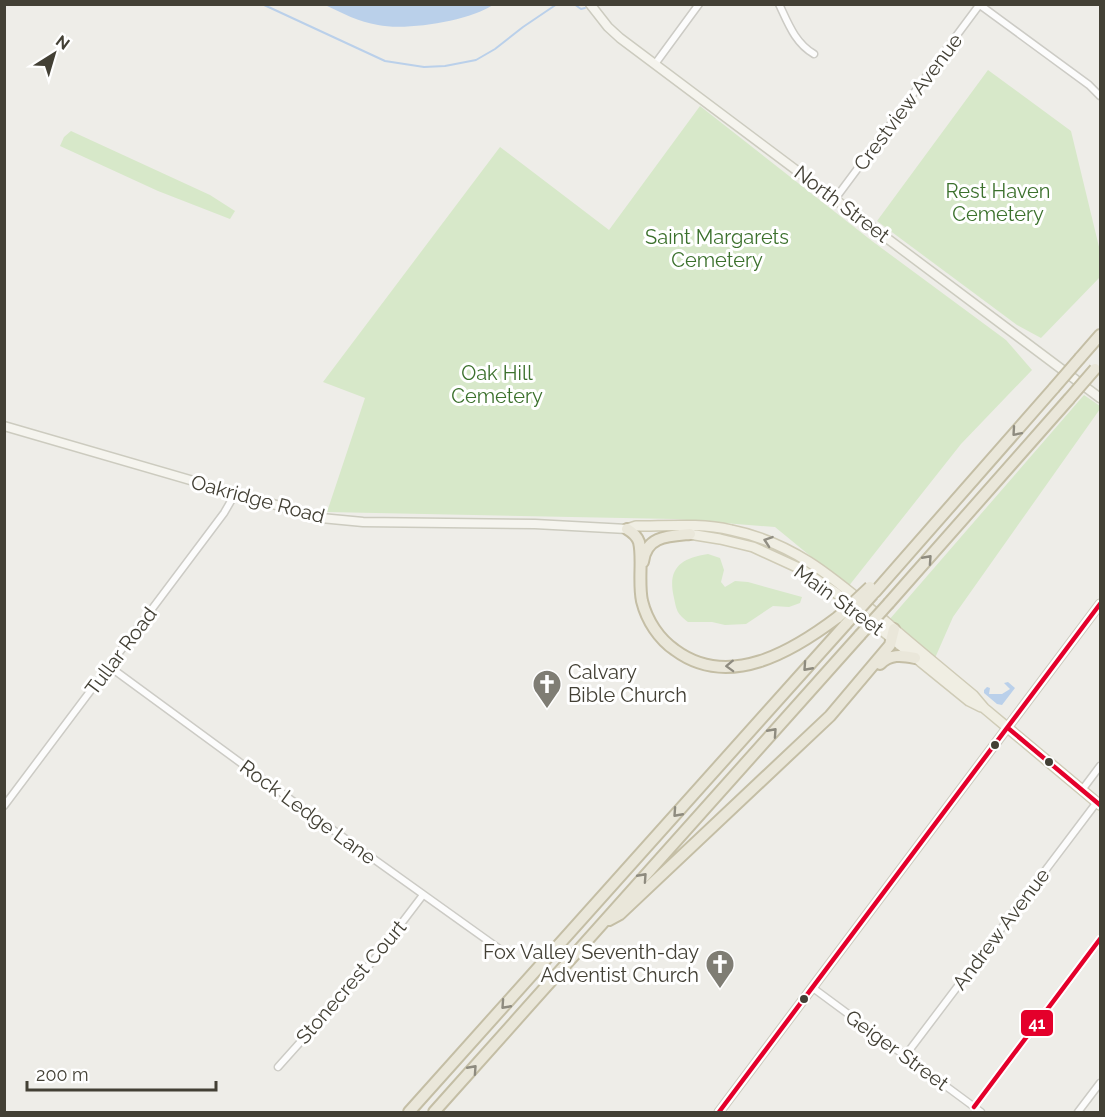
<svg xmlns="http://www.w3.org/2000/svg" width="1105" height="1117" font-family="Raleway,sans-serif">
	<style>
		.green { fill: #d7e8c9 }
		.water { fill: #bad0ea }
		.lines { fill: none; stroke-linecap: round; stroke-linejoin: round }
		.stream { stroke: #bad0ea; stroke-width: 2 }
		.street-casing { stroke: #cccbc5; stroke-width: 9 }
		.secondary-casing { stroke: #cccbbf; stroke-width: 11 }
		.primary-casing { stroke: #cfcbb6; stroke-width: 12 }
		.highway-casing { stroke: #c4bea5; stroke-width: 14 }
		.street { stroke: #fcfcfc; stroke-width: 6 }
		.secondary { stroke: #f5f4ee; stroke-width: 8 }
		.primary { stroke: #f0eee3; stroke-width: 9 }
		.highway { stroke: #eae7da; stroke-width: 10 }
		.highway-bridge-casing { stroke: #c4bea5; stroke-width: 14; stroke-linecap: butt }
		.highway-bridge { stroke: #eae7da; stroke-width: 10 }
		.bus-1-casing { stroke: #fff; stroke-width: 9 }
		.bus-1 { stroke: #e4002b; stroke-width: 4.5 }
		.oneway { stroke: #8e8b7f }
		.oneway2 { stroke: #918e83 }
		.bus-dot { fill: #434035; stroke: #fff; stroke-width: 2 }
		.labels { text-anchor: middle; stroke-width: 6; stroke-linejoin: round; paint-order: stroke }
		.street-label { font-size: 20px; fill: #434035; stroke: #fff }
		.park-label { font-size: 20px; fill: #3c712d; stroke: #fff }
		.poi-label { font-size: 20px; fill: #434035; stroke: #fff; text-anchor: start }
		.line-badge { stroke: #fff; stroke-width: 2 }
		.badge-label { font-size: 16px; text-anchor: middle; font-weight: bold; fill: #fff }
	</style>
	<rect width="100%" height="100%" fill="#eeede8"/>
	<path class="green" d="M988,70L1071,131L1100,251V277L1041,338L1017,325L877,221Z
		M700,106L872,241L1006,340L1032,370L961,444L848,587L775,527L674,519L327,512L365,398L323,382L500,147L609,230Z
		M71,131L210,195L235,211L230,219L158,191L60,146L64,137Z
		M1084,395L1100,406V409L953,617L935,658L889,620Z
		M708,554L720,558L724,570L721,582L725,587L735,581L748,582L802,597L800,603L789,607L773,606L746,624L725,625L712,622H688C677,613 677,612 674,598C667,569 680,558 708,554Z"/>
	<path class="water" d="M325,5H493C469,21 406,31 378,25C359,22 342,13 325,5Z
		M1008,682L1015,688L1002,705L997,704L984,693V690L987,687L990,688L989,694H1002L1010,689L1004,683Z"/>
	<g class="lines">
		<path class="stream" d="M262,4L385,61L424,67L445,66L476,60L495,49L523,27L557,4
			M574,4L581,9L585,8"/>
		<g class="street-casing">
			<path id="street" d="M779,4C788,23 795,43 814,54
				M980,5L1089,85L1100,96
				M655,64L699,4
				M835,199L980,4
				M110,667L294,802L508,955
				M1082,790L1100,766
				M4,806L224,513L235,494
				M813,988L981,1112
				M905,1056L1097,802
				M278,1067L372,962L423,895
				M974,1107L1100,939
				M1078,1112L1100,1083"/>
		</g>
		<g class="secondary-casing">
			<path id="secondary" d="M590,4L608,27L620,38L1100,398
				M4,426L321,518L363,522L535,524L627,529
				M719,1112L1100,604"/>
		</g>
		<g class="primary-casing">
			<path id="primary" d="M627,529L636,526C667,526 701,523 731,530C796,543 837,581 886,622C915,647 944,671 973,695L984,708L1100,805
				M683,533L720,539L753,547L801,569L836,593L969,701L981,707"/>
		</g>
		<g class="highway-casing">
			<path id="highway" d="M1080,358L1100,335
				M627,529C632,532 637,536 639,542C643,558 638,582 642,601C647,621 659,639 675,650C729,690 793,651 838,617
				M643,562C646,536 668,536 690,534
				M875,592L1054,388
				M889,603L1069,399
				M880,664C890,654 901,655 915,658
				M609,920L620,914L830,716L890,645L894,629
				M409,1112L846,624
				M434,1112L860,635"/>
		</g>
		<use href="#street" class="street"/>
		<use href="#secondary" class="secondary"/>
		<use href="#primary" class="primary"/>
		<use href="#highway" class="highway"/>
		<g class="highway-bridge-casing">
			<path id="highway-bridge" d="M1054,388L1080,358
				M1069,399L1095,369
				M838,617L870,587
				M846,624L873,594
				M860,635L889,603"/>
		</g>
		<use href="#highway-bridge" class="highway-bridge"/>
		<g class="bus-1-casing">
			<path id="bus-1" d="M1008,728L1100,805
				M974,1107L1100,939
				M719,1112L1100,604"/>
		</g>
		<use href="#bus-1" class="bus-1"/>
	</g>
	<defs><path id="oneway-chevron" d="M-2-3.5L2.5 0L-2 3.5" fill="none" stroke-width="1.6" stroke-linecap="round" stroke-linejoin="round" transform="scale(1.5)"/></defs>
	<g class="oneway">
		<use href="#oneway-chevron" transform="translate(1016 432) rotate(131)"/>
		<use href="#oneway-chevron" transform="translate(928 559) rotate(-48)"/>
		<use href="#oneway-chevron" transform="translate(730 666) rotate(178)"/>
		<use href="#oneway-chevron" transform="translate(807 667) rotate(132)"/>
		<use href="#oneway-chevron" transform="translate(773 732) rotate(-48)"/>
		<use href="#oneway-chevron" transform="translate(677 813) rotate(132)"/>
		<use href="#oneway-chevron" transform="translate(643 877) rotate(-48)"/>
		<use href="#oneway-chevron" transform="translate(505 1005) rotate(132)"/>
		<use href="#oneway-chevron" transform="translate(473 1069) rotate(-48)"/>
	</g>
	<use class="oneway2" href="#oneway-chevron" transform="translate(768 541) rotate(-161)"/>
	<defs>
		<g id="church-pin" transform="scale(1.5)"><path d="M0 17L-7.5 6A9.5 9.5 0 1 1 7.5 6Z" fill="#7f7d74" stroke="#fff"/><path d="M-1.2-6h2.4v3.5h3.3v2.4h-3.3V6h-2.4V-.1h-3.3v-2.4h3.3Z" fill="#fff"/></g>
	</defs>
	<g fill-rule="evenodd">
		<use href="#church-pin" x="547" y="684"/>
		<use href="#church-pin" x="720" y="964"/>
	</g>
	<g class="bus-dot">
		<circle cx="995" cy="745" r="5"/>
		<circle cx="1049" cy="762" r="5"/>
		<circle cx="804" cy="999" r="5"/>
	</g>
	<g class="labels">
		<g class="street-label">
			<text transform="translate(908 102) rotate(-53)" y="7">Crestview Avenue</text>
			<text transform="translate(842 204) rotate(37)" y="7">North Street</text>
			<text transform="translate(258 499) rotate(15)" y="7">Oakridge Road</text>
			<text transform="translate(839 600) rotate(36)" y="7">Main Street</text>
			<text transform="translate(121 651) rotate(-53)" y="7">Tullar Road</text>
			<text transform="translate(308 812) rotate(36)" y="7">Rock Ledge Lane</text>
			<text transform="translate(1001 929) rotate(-53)" y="7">Andrew Avenue</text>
			<text transform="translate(351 982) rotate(-49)" y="7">Stonecrest Court</text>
			<text transform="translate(897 1050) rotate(36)" y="7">Geiger Street</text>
		</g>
		<g class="park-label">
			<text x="998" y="198">Rest Haven<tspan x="998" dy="23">Cemetery</tspan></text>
			<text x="717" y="244">Saint Margarets<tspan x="717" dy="23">Cemetery</tspan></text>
			<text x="497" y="380">Oak Hill<tspan x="497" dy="23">Cemetery</tspan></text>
		</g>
		<g class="poi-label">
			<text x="568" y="679">Calvary<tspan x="568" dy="23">Bible Church</tspan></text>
			<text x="699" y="959" text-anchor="end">Fox Valley Seventh-day<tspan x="699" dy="23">Adventist Church</tspan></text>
		</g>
	</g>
	<rect class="line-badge" x="1020" y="1009" width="34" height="28" rx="6" fill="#e4002b"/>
	<g class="badge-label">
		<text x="1037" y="1029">41</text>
	</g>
	<rect width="1105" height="1117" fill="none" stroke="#434035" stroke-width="12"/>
	<g transform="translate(54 54) rotate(37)" stroke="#ffffff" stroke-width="4.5" paint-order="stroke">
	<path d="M0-4.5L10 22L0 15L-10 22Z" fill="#434035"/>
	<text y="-9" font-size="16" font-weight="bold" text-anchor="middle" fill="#434035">N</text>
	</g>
	<path d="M27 1081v9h189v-9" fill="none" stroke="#434035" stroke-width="3"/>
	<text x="36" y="1081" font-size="18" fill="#434035" stroke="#ffffff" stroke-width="4.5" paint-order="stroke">200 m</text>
</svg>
